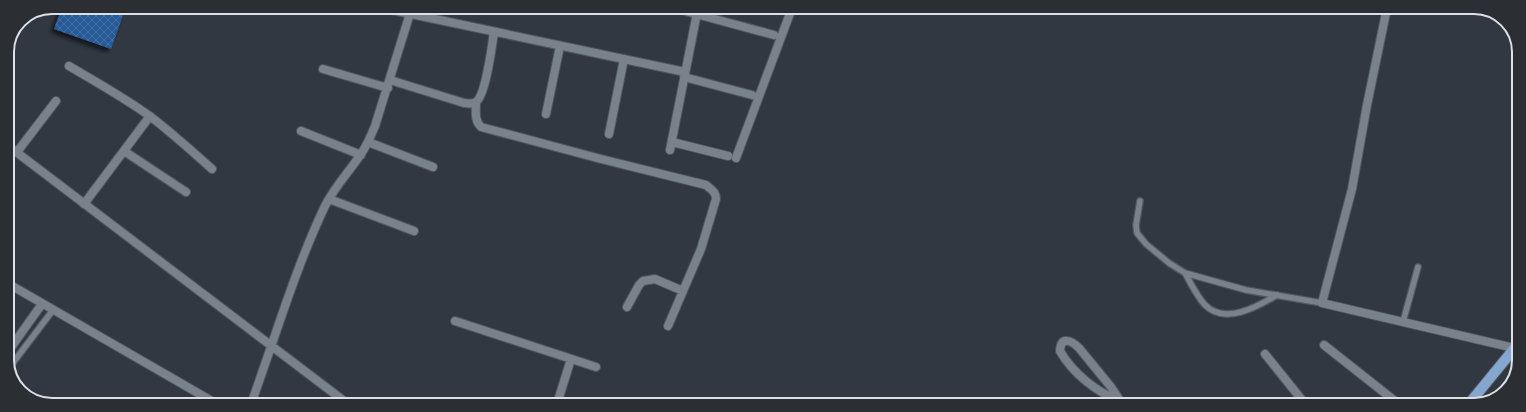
<svg xmlns="http://www.w3.org/2000/svg" width="1526" height="412" font-family="Karla,sans-serif">
	<style>
		.building { fill: url(#building-cross-hatch); filter: url(#shadow) }
		.lines { fill: none; stroke-linecap: round; stroke-linejoin: round }
		.lane-casing { stroke: #50565d; stroke-width: 8 }
		.street-casing { stroke: #50565d; stroke-width: 10 }
		.primary-casing { stroke: #50565d; stroke-width: 12 }
		.lane { stroke: #79818b; stroke-width: 5.5 }
		.street { stroke: #79818b; stroke-width: 8 }
		.primary { stroke: #85a6cf; stroke-width: 10 }
		.rim { fill: none; stroke: #dce1e7; stroke-width: 2 }
	</style>
	<defs>
		<pattern id="building-cross-hatch" width="8" height="8" patternUnits="userSpaceOnUse"><rect width="8" height="8" fill="#265a96"/><path d="M0 0l8 8M0 8l8-8" fill="none" stroke="#4571a5"/></pattern>
		<filter id="shadow"><feDropShadow dx="-3.5" dy="3.5" stdDeviation="2" flood-color="#0009"/></filter>
	</defs>
	<rect width="100%" height="100%" fill="#313841"/>
	<path class="building" d="M62,7H126L111,49L54,29Z"/>
	<g class="lines">
		<g class="lane-casing">
			<path id="lane" d="M1140,201L1136,225L1137,233L1146,244L1169,263L1185,273L1246,290L1322,303
				M1185,273C1191,284 1197,296 1205,305C1225,325 1257,307 1277,295
				M1403,322L1418,267
				M9,368L53,310"/>
		</g>
		<g class="street-casing">
			<path id="street" d="M378,7L685,72
				M674,8L774,35
				M1387,8L1367,105L1352,189L1322,303L1514,348
				M69,66C96,82 125,98 151,117C172,133 192,151 212,169
				M323,69L388,88
				M684,77L752,95
				M390,80L464,103C468,103 472,105 476,102C486,95 492,45 494,32
				M476,102C476,111 474,120 481,127L601,159L706,185C712,190 716,192 716,199L701,249L668,326
				M546,114L560,46
				M301,131L361,155
				M609,134L624,59
				M368,142L433,167
				M672,142L728,156
				M7,145L348,404
				M670,150L698,8
				M124,151L186,192
				M17,152L56,101
				M736,158L792,8
				M329,199L414,231
				M84,204L150,116
				M7,283L217,404
				M627,307L639,285L643,281L655,279L683,291
				M455,321L596,367
				M1324,345L1400,405
				M7,353L42,304
				M1265,354L1306,405
				M1121,402C1097,392 1073,374 1060,351C1061,336 1071,340 1079,348L1111,387L1123,405
				M251,404C275,338 295,269 325,206C335,186 349,172 361,154C367,145 371,136 375,126L412,7
				M557,404L571,359"/>
		</g>
		<g class="primary-casing">
			<path id="primary" d="M1468,405L1518,344"/>
		</g>
		<use href="#lane" class="lane"/>
		<use href="#street" class="street"/>
		<use href="#primary" class="primary"/>
	</g>
	<path d="M0 0H1526V412H0ZM52 14H1474A38 38 0 0 1 1512 52V360A38 38 0 0 1 1474 398H52A38 38 0 0 1 14 360V52A38 38 0 0 1 52 14Z" fill="#2b2f33" fill-rule="evenodd"/>
	<path class="rim" d="M52 14H1474A38 38 0 0 1 1512 52V360A38 38 0 0 1 1474 398H52A38 38 0 0 1 14 360V52A38 38 0 0 1 52 14Z"/>
</svg>
